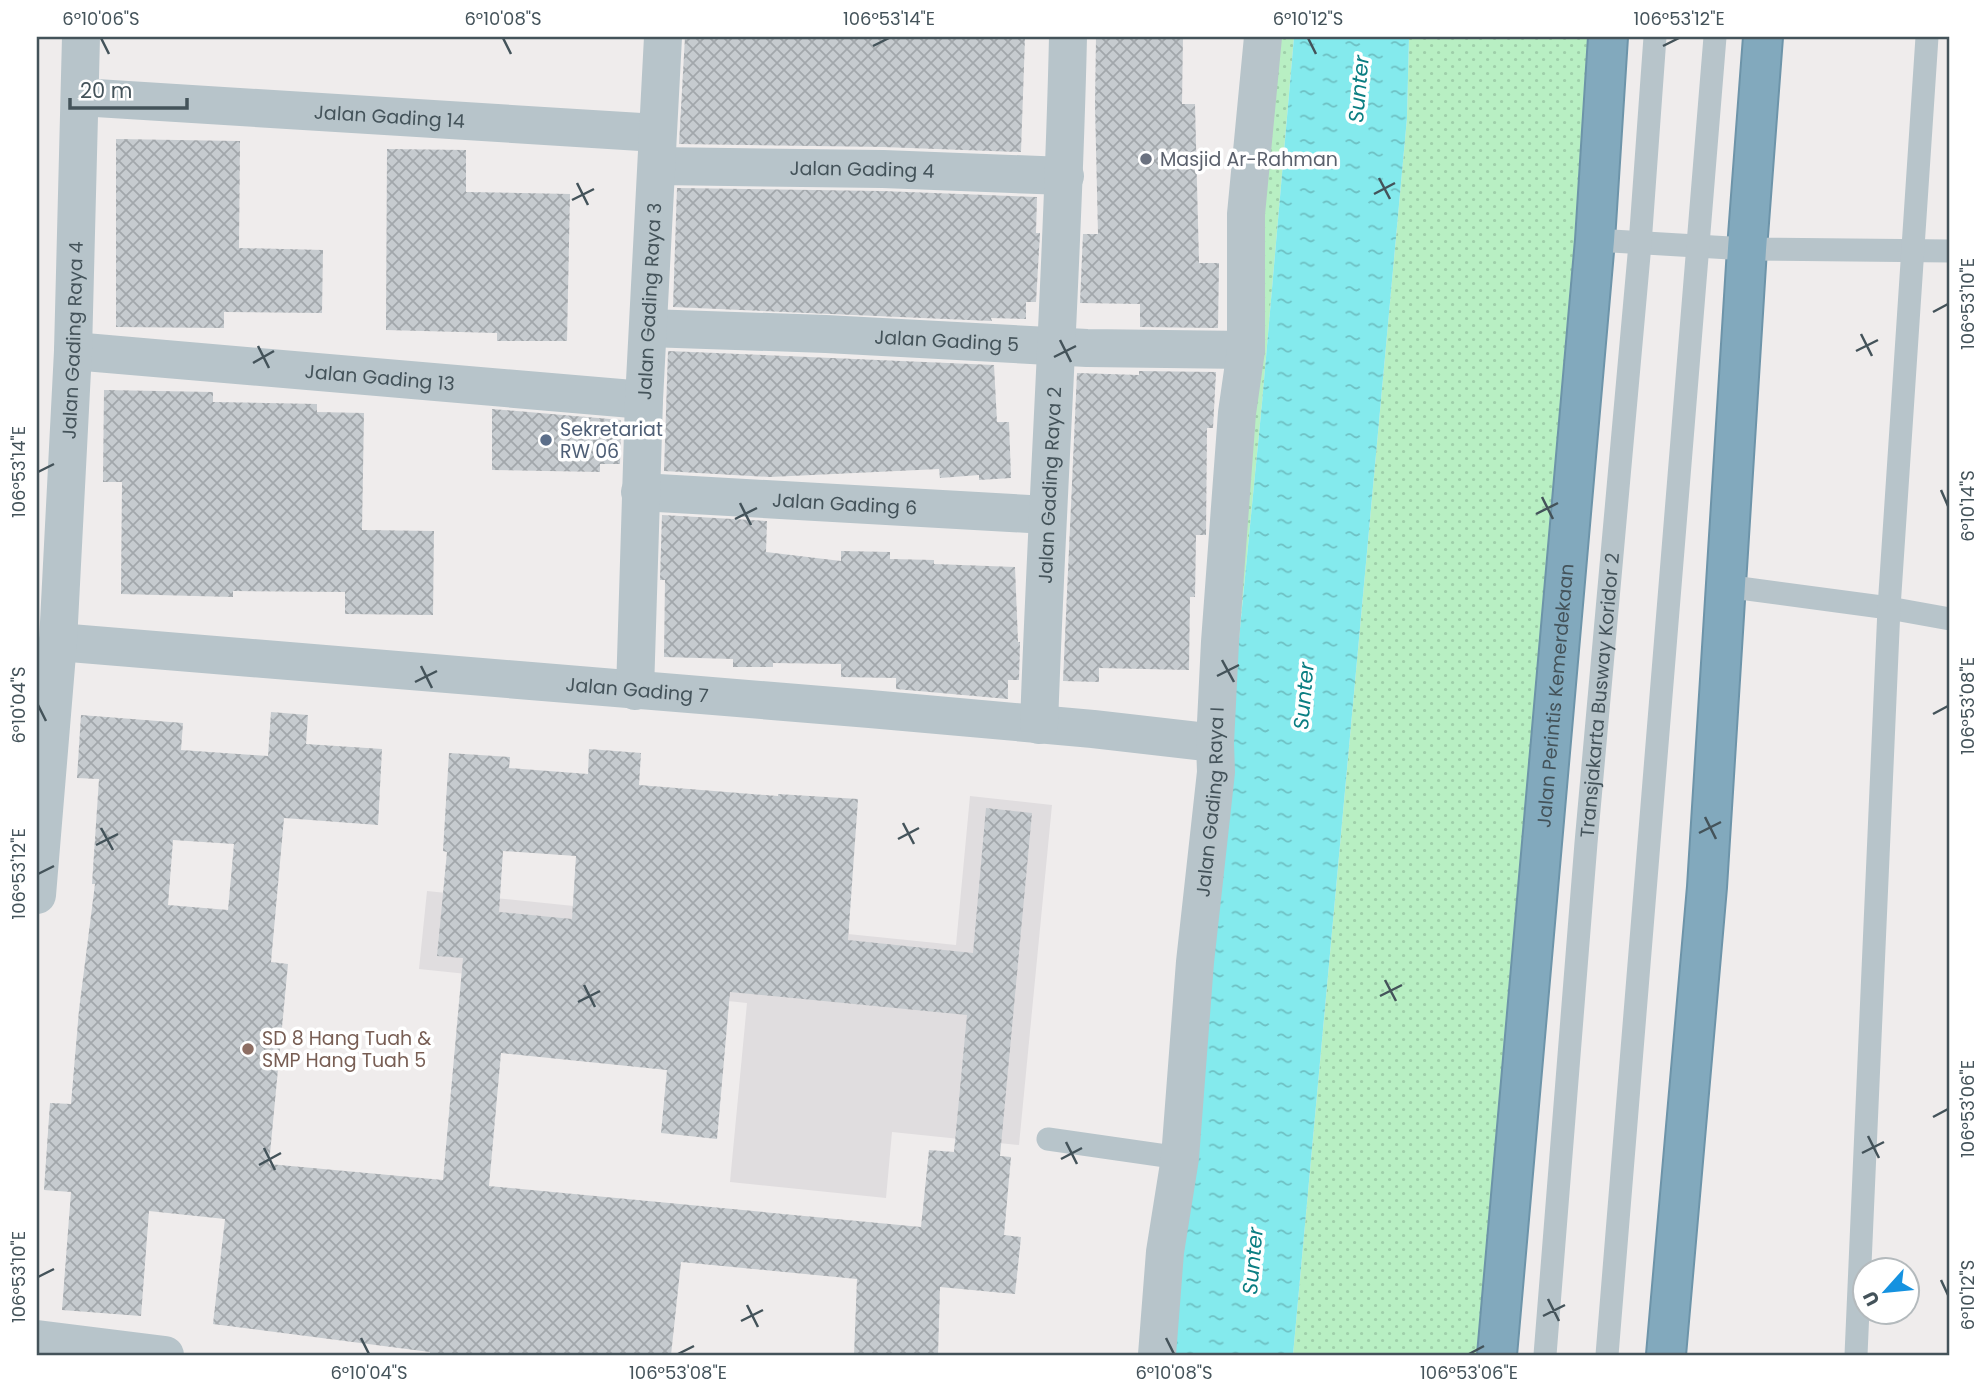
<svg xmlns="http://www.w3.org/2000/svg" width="1987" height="1392" font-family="Poppins,sans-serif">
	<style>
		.education { fill: #e0dddf }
		.grass { fill: url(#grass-dots) }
		.water { fill: url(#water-ripples) }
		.building { fill: url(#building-cross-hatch); fill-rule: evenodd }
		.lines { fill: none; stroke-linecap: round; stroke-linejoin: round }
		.highway-casing { stroke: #6d94a9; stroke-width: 42 }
		.lane { stroke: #b7c4ca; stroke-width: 23 }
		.street { stroke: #b7c4ca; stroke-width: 38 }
		.highway { stroke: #82a9bd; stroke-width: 38 }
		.ticks { fill: none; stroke: #44535a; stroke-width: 2.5 }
		.worship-dot { fill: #6b7280; stroke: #fff; stroke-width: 2.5 }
		.service-dot { fill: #5c6f8a; stroke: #fff; stroke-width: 2.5 }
		.education-dot { fill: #8d6e63; stroke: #fff; stroke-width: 2.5 }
		.labels { text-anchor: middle; stroke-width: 7; stroke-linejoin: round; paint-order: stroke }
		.street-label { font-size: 19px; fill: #44535a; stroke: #fff }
		.worship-label { font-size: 19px; fill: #5b616d; stroke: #fff; text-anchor: start }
		.service-label { font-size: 19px; fill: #4e5e75; stroke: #fff; text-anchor: start }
		.education-label { font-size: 19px; fill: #785e54; stroke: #fff; text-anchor: start }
		.water-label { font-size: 21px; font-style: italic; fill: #0b7e82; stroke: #fff }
		.neatline { fill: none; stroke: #44535a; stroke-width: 2.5 }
		.ticks-label { font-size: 18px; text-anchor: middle; fill: #44535a }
	</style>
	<defs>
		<pattern id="grass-dots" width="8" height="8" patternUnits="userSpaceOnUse" patternTransform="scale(1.75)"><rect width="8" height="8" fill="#b8efc3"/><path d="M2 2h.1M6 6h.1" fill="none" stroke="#9fcfaa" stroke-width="1.8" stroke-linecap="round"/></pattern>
		<pattern id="water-ripples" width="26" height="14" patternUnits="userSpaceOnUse" patternTransform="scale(1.75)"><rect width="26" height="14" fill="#84eaed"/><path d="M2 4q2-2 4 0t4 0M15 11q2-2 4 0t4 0" fill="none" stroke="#6ec0c3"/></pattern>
		<pattern id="building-cross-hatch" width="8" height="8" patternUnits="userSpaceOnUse" patternTransform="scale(1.75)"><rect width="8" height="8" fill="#c6cbcf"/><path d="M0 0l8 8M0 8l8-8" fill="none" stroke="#a2a7ab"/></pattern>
	</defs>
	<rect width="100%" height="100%" fill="#efecec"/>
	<path class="education" d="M970,796L1052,805L1019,1145L892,1132L886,1198L730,1182L747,1003L419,969L427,891L956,945Z"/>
	<path class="grass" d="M1263,37H1294L1262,403L1169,1355Z
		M1409,37H1600L1494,1355H1293L1407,118Z"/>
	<path class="water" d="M1294,37H1409L1407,118L1293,1355H1169L1262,403Z"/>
	<path class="building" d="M685,37H1025L1021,152L883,147L679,144Z
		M1096,37H1183L1182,104H1195L1199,263H1219L1218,328L1140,327V304L1080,303L1083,234H1098L1095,105Z
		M116,139L240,141L239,248L323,250L322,313L224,312V328L116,327Z
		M387,149L466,150V192L570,194L567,341H497V333L386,330Z
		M677,188L882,191L1037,197L1036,233H1040L1036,302H1026V319L991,318L992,321L673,307Z
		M668,351L994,365L997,422H1009L1011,478L979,480V475L940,478L939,469L770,477L664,471Z
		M1139,371L1216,372L1213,428H1207L1206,535H1196L1195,597H1190L1189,670L1099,668V682L1063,681L1077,373L1139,375Z
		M104,390L213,392V402L317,404V412L364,413L362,530L434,531L433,615L345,614V592L233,591V597L121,594L122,482H103Z
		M492,409L621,420L620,464H600V472L492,470Z
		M662,515L767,521L766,552L841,561V551L890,552V559L934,560V564L1015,567L1018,642H1020L1019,680H1008V699L896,689V678L841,677V664L773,663V667H733V659L664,657L665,580H660Z
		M271,712L308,715L306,744L382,749L378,825L284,818L271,962L288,964L269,1164L443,1180L463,958L437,956L447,852L443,851L449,753L510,757L509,768L588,774L589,749L641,753L639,785L778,796V794L858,799L848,940L973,953L986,808L1032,813L1000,1156L1011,1157L1004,1235L1021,1237L1015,1294L940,1287L938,1355H854L857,1279L681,1262L671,1355H430V1352L213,1324L225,1219L149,1211L141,1316L62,1310L71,1192L44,1190L50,1103L71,1104L79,1010L95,884H92L99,779L77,778L81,715L183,723L181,750L268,756ZM173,840L234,844L228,910L168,905ZM503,851L576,856L572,919L499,912ZM730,992L967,1015L954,1152L929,1150L921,1227L489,1186L501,1053L667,1070L661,1133L717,1139Z"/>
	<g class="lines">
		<g class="highway-casing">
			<g id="highway">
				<path id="s12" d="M1497,1355L1595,240L1608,37"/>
				<path d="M1666,1355L1707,887L1747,249L1763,37"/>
			</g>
		</g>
		<g class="lane">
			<path d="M1595,240L1747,249L1950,251"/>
			<path d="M1725,586L1889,608L1950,619"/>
			<path d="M1048,1139L1180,1158"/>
			<path id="s1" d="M1545,1355L1586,843L1640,244L1655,37"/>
			<path d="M1607,1355L1715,37"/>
			<path d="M1856,1355L1889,608L1927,37"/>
		</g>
		<g class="street">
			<path id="s2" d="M80,97L657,133"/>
			<path id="s3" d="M657,166L883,169L1065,176"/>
			<path id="s4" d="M648,328L826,334L1087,348L1246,350"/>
			<path id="s5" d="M73,351L644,400"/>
			<path id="s6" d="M640,492L1047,515"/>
			<path id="s7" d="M58,642L870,709L1093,729L1215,743"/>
			<path id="s8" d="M635,691L644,400L663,37"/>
			<path id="s9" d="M1039,725C1047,496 1063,266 1068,37"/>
			<path id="s10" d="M37,895L58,642L73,351L81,37"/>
			<path d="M37,1339L165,1355"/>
			<path id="s11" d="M1157,1355L1165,1252L1180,1158L1195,962L1216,772L1215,743L1220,642L1237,413L1246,350V214L1263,37"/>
		</g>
		<use href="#highway" class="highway"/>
	</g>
	<path class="ticks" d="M101,38L109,54M503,38L511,54M1308,38L1316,54M873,46L889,38M1663,46L1679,38M1379,178L1390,199M577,183L588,205M1374,194L1395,183M572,200L594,189M1933,312L1948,304M1861,334L1872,356M1060,340L1071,362M258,346L269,368M1856,351L1878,340M1054,357L1076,346M253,363L274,351M38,472L54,464M1941,490L1948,506M1542,497L1553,519M740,503L751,525M1536,514L1558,503M735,519L757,508M1222,660L1234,682M421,666L432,688M1217,676L1239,665M415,682L437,671M38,705L46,721M1933,714L1948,706M1705,817L1716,839M903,823L914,844M101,828L113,850M1699,833L1721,822M898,839L919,828M96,845L118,834M38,874L54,866M1385,980L1396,1001M584,985L595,1007M1380,996L1402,985M578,1002L600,991M1933,1117L1948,1109M1868,1136L1879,1158M1066,1142L1077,1164M264,1148L275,1170M1862,1153L1884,1142M1061,1159L1082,1148M259,1165L281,1153M38,1277L54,1269M1941,1280L1948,1295M1548,1299L1559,1321M747,1305L758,1327M1543,1316L1565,1305M741,1321L763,1310M361,1338L369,1354M1166,1338L1174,1354M678,1354L694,1346M1469,1354L1484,1346"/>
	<circle class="worship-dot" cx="1146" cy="159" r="7"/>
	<circle class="service-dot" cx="546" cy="440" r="7"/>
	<circle class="education-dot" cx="248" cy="1049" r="7"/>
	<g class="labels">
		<g class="street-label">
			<text dy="7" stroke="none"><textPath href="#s2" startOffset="310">Jalan Gading 14</textPath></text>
			<text dy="7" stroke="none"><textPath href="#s3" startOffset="205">Jalan Gading 4</textPath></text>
			<text dy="7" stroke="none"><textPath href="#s8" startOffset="390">Jalan Gading Raya 3</textPath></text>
			<text dy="7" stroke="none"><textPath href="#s10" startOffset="556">Jalan Gading Raya 4</textPath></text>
			<text dy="7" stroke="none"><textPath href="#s4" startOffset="299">Jalan Gading 5</textPath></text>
			<text dy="7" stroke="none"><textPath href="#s5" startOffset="308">Jalan Gading 13</textPath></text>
			<text dy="7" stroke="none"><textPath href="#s9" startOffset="240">Jalan Gading Raya 2</textPath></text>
			<text dy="7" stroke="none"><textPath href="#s6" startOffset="205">Jalan Gading 6</textPath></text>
			<text dy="7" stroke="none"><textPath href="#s7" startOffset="581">Jalan Gading 7</textPath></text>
			<text dy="7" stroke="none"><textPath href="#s12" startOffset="662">Jalan Perintis Kemerdekaan</textPath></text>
			<text dy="7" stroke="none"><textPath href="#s1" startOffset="662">Transjakarta Busway Koridor 2</textPath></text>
			<text dy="7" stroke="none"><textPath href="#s11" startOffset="556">Jalan Gading Raya I</textPath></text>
		</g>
		<g class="worship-label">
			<text x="1160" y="166">Masjid Ar-Rahman</text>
		</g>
		<g class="service-label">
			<text x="560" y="436">Sekretariat<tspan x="560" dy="22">RW 06</tspan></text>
		</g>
		<g class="education-label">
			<text x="262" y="1045">SD 8 Hang Tuah &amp;<tspan x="262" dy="22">SMP Hang Tuah 5</tspan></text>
		</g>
		<g class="water-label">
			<text transform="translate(1359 89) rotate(-85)" y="7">Sunter</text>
			<text transform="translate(1304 696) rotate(-85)" y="7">Sunter</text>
			<text transform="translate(1253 1261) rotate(-85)" y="7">Sunter</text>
		</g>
	</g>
	<rect width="1987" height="1392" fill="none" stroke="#ffffff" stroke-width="77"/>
	<g transform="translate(1886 1291) rotate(243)"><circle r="33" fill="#ffffff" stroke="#b4babd" stroke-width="2"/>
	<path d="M0-5L12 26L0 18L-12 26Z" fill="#1592e0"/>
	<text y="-10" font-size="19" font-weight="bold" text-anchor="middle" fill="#44535a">U</text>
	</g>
	<path d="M70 98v10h117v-10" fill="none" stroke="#44535a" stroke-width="3.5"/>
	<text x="80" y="98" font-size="21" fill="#44535a" stroke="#ffffff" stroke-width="5" paint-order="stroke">20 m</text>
	<rect x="38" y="38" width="1910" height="1316" class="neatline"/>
	<g class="ticks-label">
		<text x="101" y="25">6°10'06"S</text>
		<text x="503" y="25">6°10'08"S</text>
		<text x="889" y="25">106°53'14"E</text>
		<text x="1308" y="25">6°10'12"S</text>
		<text x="1679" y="25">106°53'12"E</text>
		<text transform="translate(1968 304) rotate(-90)" y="6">106°53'10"E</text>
		<text transform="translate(19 472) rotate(-90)" y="6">106°53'14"E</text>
		<text transform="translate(1968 506) rotate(-90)" y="6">6°10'14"S</text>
		<text transform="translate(19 705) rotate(-90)" y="6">6°10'04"S</text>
		<text transform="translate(1968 706) rotate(-90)" y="6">106°53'08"E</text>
		<text transform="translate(19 874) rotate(-90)" y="6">106°53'12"E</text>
		<text transform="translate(1968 1109) rotate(-90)" y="6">106°53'06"E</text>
		<text transform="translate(19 1277) rotate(-90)" y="6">106°53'10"E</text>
		<text transform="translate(1968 1295) rotate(-90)" y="6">6°10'12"S</text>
		<text x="369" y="1379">6°10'04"S</text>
		<text x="678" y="1379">106°53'08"E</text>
		<text x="1174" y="1379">6°10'08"S</text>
		<text x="1469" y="1379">106°53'06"E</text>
	</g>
</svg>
